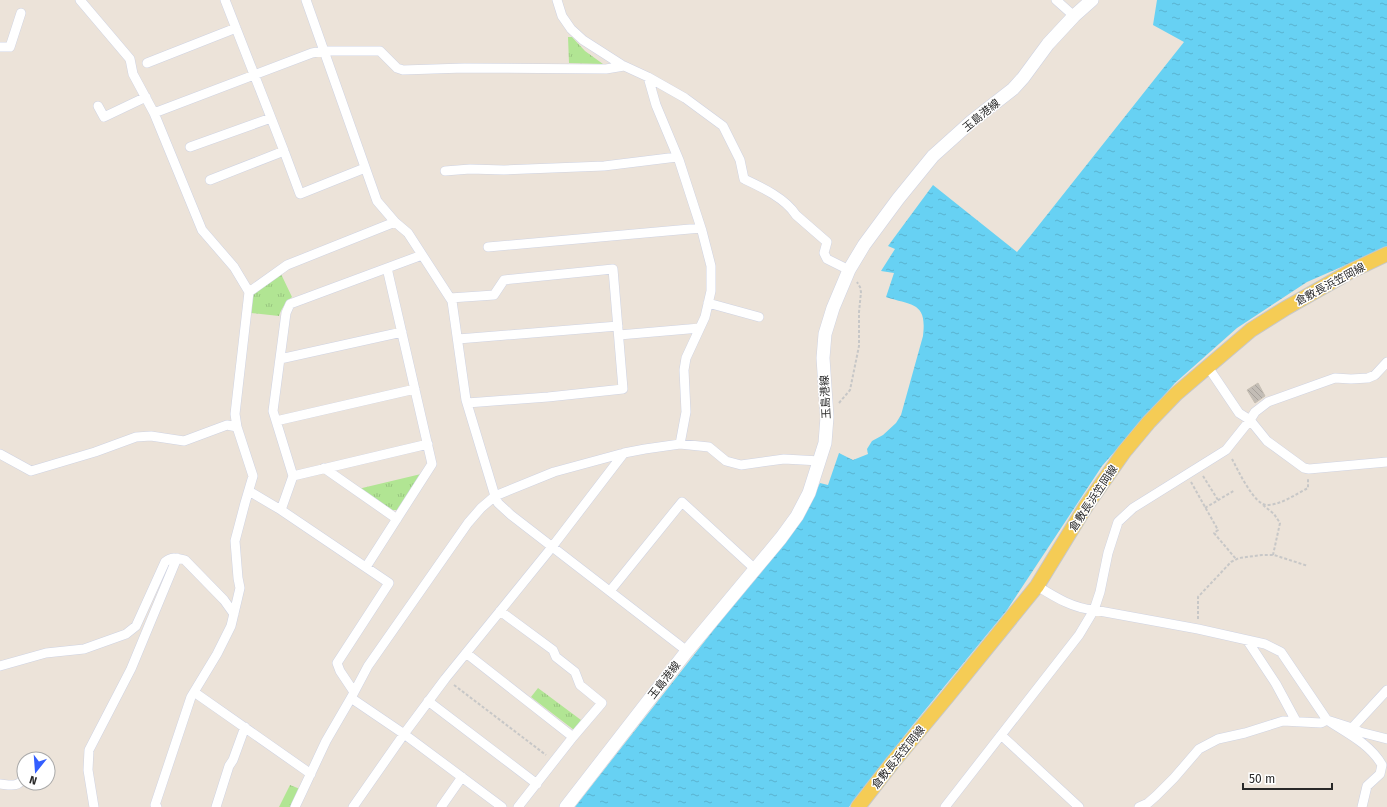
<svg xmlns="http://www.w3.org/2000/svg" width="1387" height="807" font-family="'Fira Sans','Noto Sans JP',sans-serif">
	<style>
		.park { fill: url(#park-tufts) }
		.water { fill: url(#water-ripples) }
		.building { fill: url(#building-back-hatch); stroke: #c7bfb3 }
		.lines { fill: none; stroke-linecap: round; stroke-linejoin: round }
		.street-casing { stroke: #cfd3e2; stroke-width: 10 }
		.secondary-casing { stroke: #cfd3e2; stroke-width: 14 }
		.primary-casing { stroke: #c7c7c7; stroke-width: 16 }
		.path { stroke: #c7c7c7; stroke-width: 2; stroke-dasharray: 3 2; stroke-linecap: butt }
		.street { stroke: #fff; stroke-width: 9 }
		.secondary { stroke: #fff; stroke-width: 13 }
		.primary { stroke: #f5cc55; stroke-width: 14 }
		.labels { text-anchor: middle; stroke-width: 3; stroke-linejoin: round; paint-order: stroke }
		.street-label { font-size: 11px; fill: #282828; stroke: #fff }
	</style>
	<defs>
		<pattern id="park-tufts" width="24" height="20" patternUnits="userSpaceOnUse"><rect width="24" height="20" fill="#b1e593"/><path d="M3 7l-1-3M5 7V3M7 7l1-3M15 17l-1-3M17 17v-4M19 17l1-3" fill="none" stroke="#98c47f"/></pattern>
		<pattern id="water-ripples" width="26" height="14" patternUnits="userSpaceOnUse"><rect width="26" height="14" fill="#67d1f3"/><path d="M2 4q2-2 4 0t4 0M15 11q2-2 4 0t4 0" fill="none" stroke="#59b3d0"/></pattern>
		<pattern id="building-back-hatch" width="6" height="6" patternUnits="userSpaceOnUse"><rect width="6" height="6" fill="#c3bdb6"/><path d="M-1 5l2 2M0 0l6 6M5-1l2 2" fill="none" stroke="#a8a29c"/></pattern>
	</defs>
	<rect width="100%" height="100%" fill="#ece3d9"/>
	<path class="park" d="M568,37H572L585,51L603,64L569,63Z
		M281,274L292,297C286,302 281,309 279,316L251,313L252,292Z
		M421,474L398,510H392L358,489Z
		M538,688L581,720L574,730L531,697Z
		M290,785L300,789L292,807H279Z"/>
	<path class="water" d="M1157,0H1387V247L1307,282L1237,328L1175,383L1102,466L1007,610L912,726L849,807H575L805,513L820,483L828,485L839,453L853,460L868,454L867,449L872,441L883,435L896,423L901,415L923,336C927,302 913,306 886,297L894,273L881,271L895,249L888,246L933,185L1017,252L1031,235L1184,42L1153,25Z"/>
	<path class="building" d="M1258,383L1265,396L1255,403L1247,390Z"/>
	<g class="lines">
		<g class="street-casing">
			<path id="street" d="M80,0L130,59L133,74L154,113L202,230L234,267L249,292L235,414L237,427L253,476L245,503L235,541L238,578L240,588L231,626L217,654L194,692L311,774
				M225,0L284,151
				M306,0L377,201L395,222L408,233L452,301L466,400L495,496L498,503L511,515L687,651
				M557,0L562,16L571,29L583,40L622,65L648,77L685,98L723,126L740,160L744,179C761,187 785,198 796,215L827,242L824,253L827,259L849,270
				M1056,0L1074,16
				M0,47H10L21,13
				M147,63L236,28
				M648,77L656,105L679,160L702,231L711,266V291L705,317L686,358L684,370L686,412L680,444
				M98,106L104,117L146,97
				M154,113L312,53L323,51H380L397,68L403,70L464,68L606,69L624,66
				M190,147L271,118
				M445,171L470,169L504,170L604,166L677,157
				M210,180L284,151L300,194L365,168
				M488,247L701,228
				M249,292L287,265L395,222
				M450,298L494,295L504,280L613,269L623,389L548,397L467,403
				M708,303L759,317
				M619,335L700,328
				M458,339L618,326
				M280,359L402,332
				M1208,367L1239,413L1250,420L1267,441L1304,468L1309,469L1387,462
				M276,421L415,389
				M0,454L31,471L95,452L136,437L151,436L184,441L227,425L237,427
				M324,468L397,519
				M293,476L428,444
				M249,491L281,510
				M366,567L432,464L387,268
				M1037,586C1055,597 1072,608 1094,610L1198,629L1265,644L1281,652L1327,720L1352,728L1360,732L1387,739
				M610,591L682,502L755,569
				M500,611L553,650L556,657L575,672L580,685L602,703L573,737
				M1247,640L1276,684L1296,721
				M466,653L573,737L518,807
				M0,666L46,653L84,649L126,634L136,626L165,562C172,556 177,558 185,560L224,600L234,614
				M354,692L340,671L337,663L389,583L281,510L293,476L273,411L286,313L290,304L422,255
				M351,698L404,734L502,807
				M428,701L537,784
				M1352,728L1387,690
				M1001,735L1079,807
				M0,784C10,785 19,788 24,777
				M94,807L88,770L89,750L131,669L177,558
				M157,807L155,805L191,697L194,692
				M216,807L229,766L233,760L245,727
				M295,807L326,741L351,698L368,666L468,523L481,508L495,496L554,472L624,453L645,449L680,444L709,447L726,461L741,465L784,459L820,461
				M353,807L404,734L445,679L552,547L624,453
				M441,807L462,777
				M945,807L1079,635L1094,610L1100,592L1108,553L1118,522L1133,508L1226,450L1250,420L1255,412L1268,402L1335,378L1351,379L1368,378L1375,375L1387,362
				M1139,807L1148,803L1156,796L1174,778L1199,749L1218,739L1245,733L1283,721L1321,723L1327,720C1347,733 1370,744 1382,765L1380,774L1367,786L1362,807"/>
		</g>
		<g class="secondary-casing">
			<path id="secondary" d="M566,807L687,651L781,538L797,516L809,493L825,443L827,417L823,358L825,334L833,308L849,270L864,245L898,199L933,156L972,121L1013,89L1023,78L1048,44L1074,16L1092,0"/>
		</g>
		<g class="primary-casing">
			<path id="primary" d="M858,807L893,762L947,697L1037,586L1086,506L1124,452L1149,422L1176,394L1251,330L1286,308L1351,271L1387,254"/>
		</g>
		<path class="path" d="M839,403L850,390L859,346V312L861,292L860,287L857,282
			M1232,459C1238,470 1254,505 1267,505C1281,505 1296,494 1308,488V479
			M1203,476L1218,500
			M1191,482L1218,530L1214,533L1236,559
			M1263,505L1274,514L1280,523L1273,555
			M1205,508L1235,490
			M1198,619V597L1231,562L1239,558L1262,555H1274L1308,566
			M454,685L546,755"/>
		<use href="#street" class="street"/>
		<use href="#secondary" class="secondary"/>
		<use href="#primary" class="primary"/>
	</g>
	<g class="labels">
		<g class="street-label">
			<text transform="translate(981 115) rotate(-39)" y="4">玉島港線</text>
			<text transform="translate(1330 284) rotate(-28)" y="4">倉敷長浜笠岡線</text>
			<text transform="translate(825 397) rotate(-93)" y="4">玉島港線</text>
			<text transform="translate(1093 498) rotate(-56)" y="4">倉敷長浜笠岡線</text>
			<text transform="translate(664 680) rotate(-52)" y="4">玉島港線</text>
			<text transform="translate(898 757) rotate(-51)" y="4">倉敷長浜笠岡線</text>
		</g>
	</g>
	<g transform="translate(36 771) rotate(197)"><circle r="19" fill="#ffffff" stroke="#a9a9a9"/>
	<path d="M0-3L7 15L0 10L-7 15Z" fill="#335eff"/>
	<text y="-6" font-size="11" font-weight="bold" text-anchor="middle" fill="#282828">N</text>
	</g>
	<path d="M1243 783v6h89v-6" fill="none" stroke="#282828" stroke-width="2"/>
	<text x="1249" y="783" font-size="12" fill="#282828" stroke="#ffffff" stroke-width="3" paint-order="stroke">50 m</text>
</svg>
